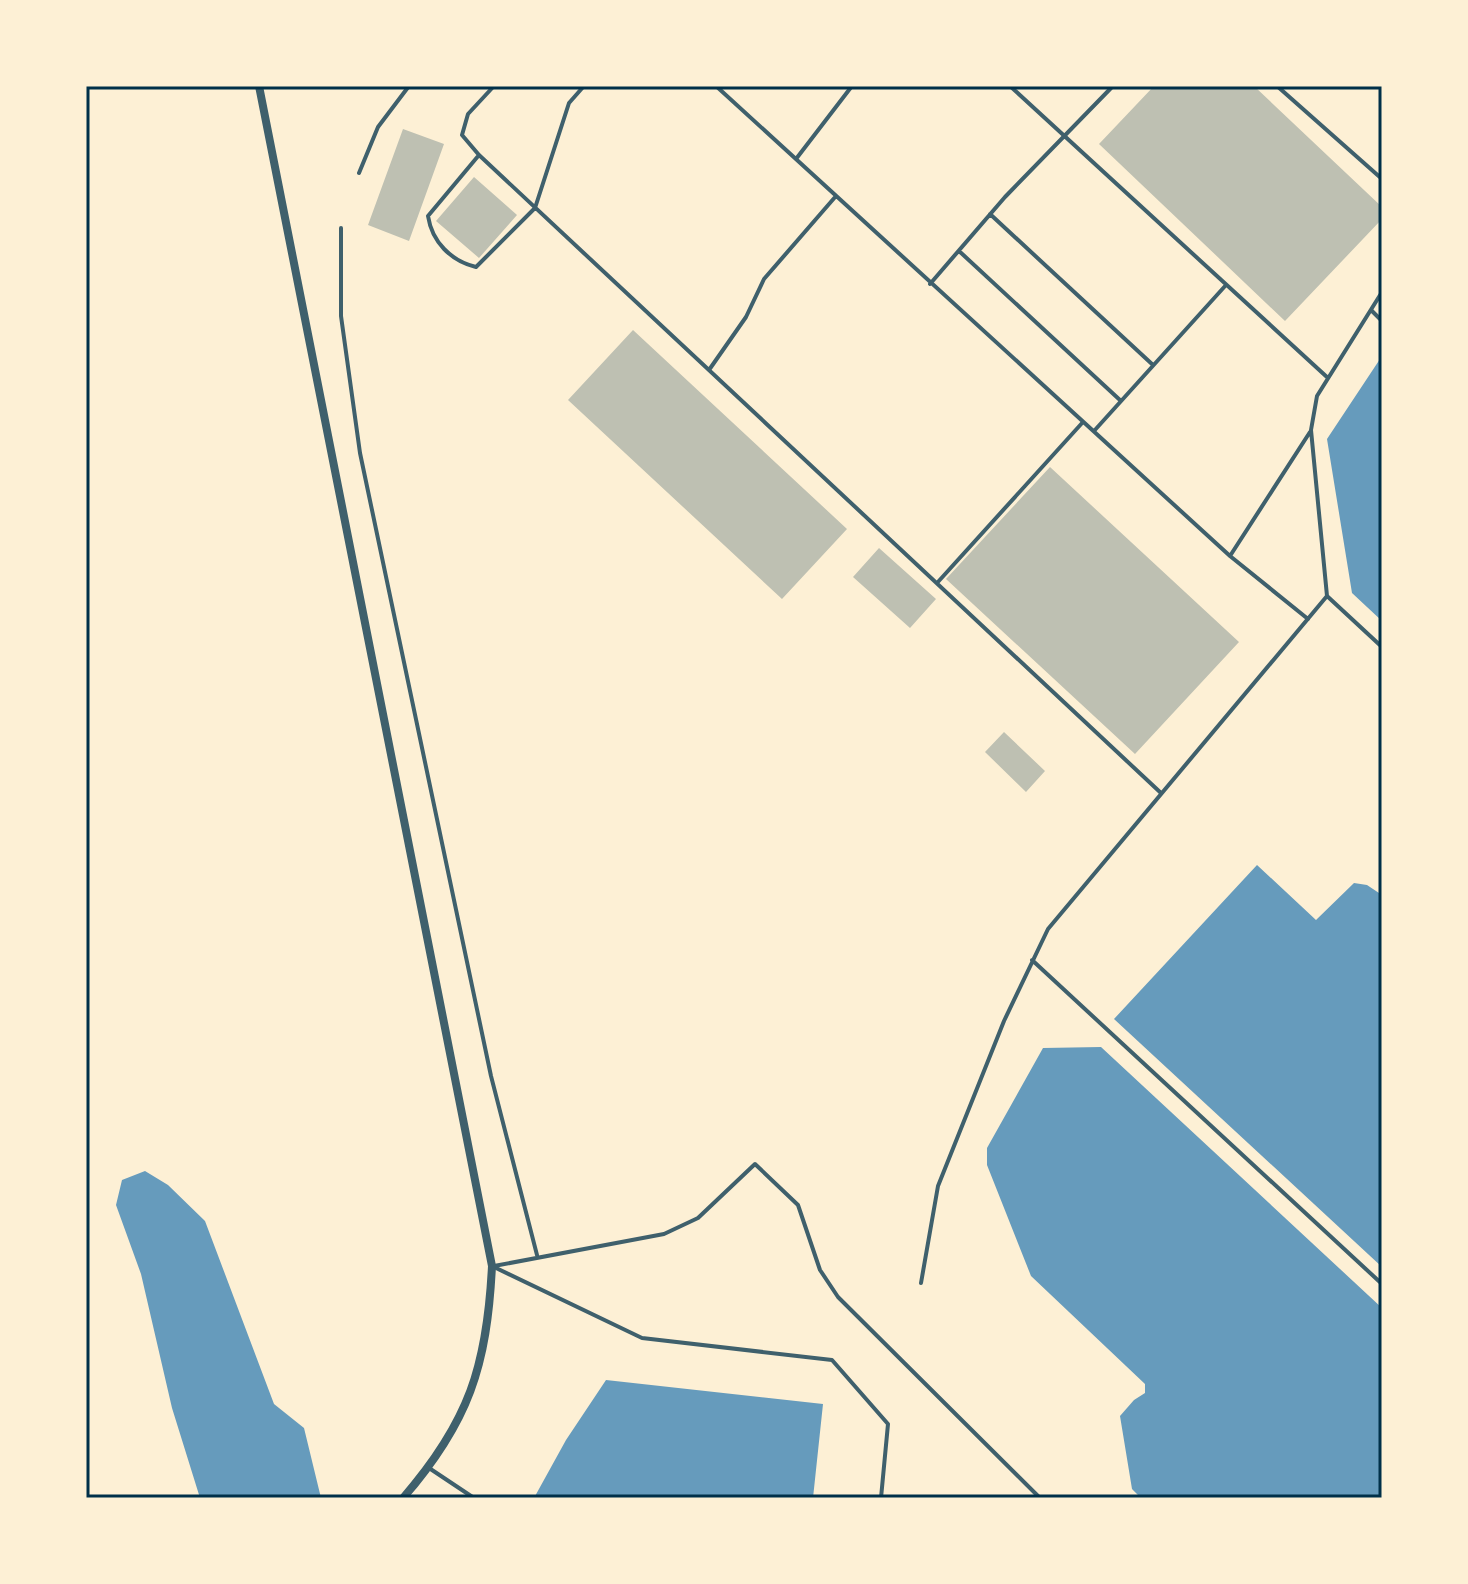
<svg xmlns="http://www.w3.org/2000/svg" width="1468" height="1584" font-family="Ubuntu,sans-serif">
	<style>
		.water { fill: #669bbc }
		.building { fill: #bec0b2 }
		.lines { fill: none; stroke-linecap: round; stroke-linejoin: round }
		.service { stroke: #3f606c; stroke-width: 4 }
		.minor { stroke: #3f606c; stroke-width: 8 }
		.neatline { fill: none; stroke: #003049; stroke-width: 3 }
	</style>
	<rect width="100%" height="100%" fill="#fdf0d5"/>
	<path class="water" d="M1382,356V621L1352,593L1327,439Z
		M1257,865L1316,920L1354,883L1367,885L1382,895V1267L1114,1019Z
		M1101,1047L1382,1308V1498H1141L1132,1489L1120,1416L1134,1400L1145,1393V1384L1031,1276L987,1165V1148L1043,1048Z
		M145,1171L168,1185L205,1221L274,1404L304,1428L321,1498H200L172,1408L141,1274L116,1205L122,1180Z
		M606,1380L823,1404L813,1498H534L566,1440Z"/>
	<path class="building" d="M1154,86H1254L1382,207V219L1285,321L1099,144Z
		M403,129L444,144L409,241L368,225Z
		M474,177L517,215L479,258L436,221Z
		M633,330L847,529L782,599L568,400Z
		M1050,467L1239,642L1135,754L946,579Z
		M879,548L936,599L910,628L853,577Z
		M1004,732L1045,771L1026,792L985,752Z"/>
	<g class="lines">
		<path class="service" d="M494,86L468,114L462,135L479,155L1161,793
			M716,86L1230,556L1308,619
			M1010,86L1328,378
			M1277,86L1382,179
			M479,155L428,216C432,242 451,261 476,267L535,208L569,103L584,86
			M796,159L852,86
			M359,173L378,127L409,86
			M990,214L1153,365
			M341,228V316L360,453L491,1076L537,1255
			M959,251L1121,401
			M930,284L1005,197L1113,86
			M1382,292L1317,396L1311,430L1327,596L1382,647
			M1371,310L1382,321
			M709,370L746,317L764,279L836,196
			M1094,431L1226,285
			M1230,556L1310,432
			M937,583L1083,422
			M1032,960L1382,1284
			M494,1266L664,1234L698,1218L755,1164L798,1205L820,1270L838,1297L1040,1498
			M494,1267L642,1338L832,1360L888,1424L881,1498
			M921,1283L938,1186L1004,1021L1048,929L1327,596
			M429,1468L474,1498"/>
		<path class="minor" d="M259,86L492,1266C487,1366 469,1422 403,1498"/>
	</g>
	<rect width="1468" height="1584" fill="none" stroke="#fdf0d5" stroke-width="176"/>
	<rect x="88" y="88" width="1292" height="1408" class="neatline"/>
</svg>
